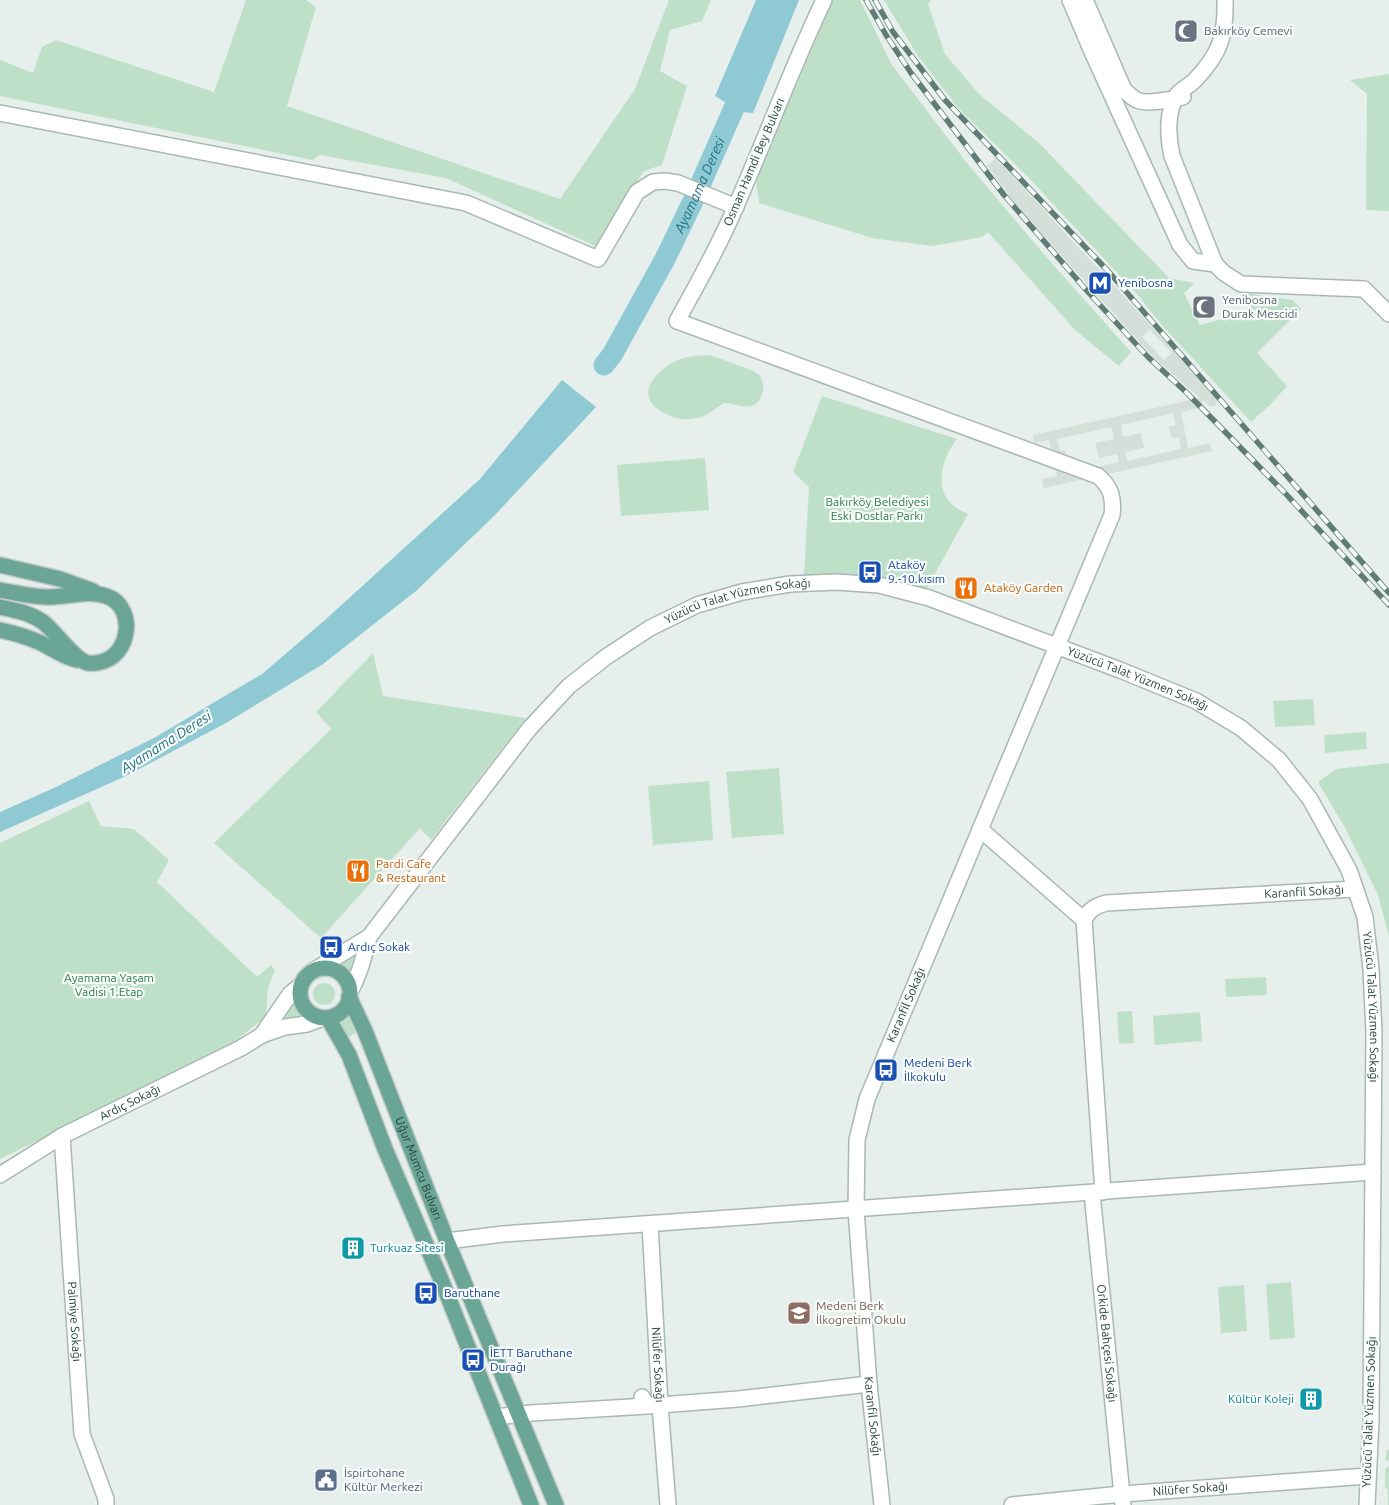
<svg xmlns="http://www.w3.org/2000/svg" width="1389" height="1505" font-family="Ubuntu,sans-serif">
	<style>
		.built { fill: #d4dfda; fill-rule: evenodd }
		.green { fill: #bfe0c8 }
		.water { fill: #8ec9d4 }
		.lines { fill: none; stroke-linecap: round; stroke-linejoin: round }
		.river { stroke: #8ec9d4; stroke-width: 21 }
		.minor-casing { stroke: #a8b8b2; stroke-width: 18 }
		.major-casing { stroke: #c2cac8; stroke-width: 18 }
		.minor { stroke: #fff; stroke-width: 15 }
		.major { stroke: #6aa596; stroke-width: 15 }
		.rail-casing { stroke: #5f7d75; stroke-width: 5.5 }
		.rail { stroke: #f7fbf9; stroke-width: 4; stroke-dasharray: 11; stroke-linecap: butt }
		.labels { text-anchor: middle; stroke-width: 4.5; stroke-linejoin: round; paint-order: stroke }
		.worship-label { font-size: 12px; fill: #5b616d; stroke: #f7fbf9; text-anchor: start }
		.street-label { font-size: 12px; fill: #24423a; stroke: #f7fbf9 }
		.transit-label { font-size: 12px; fill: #164399; stroke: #f7fbf9; text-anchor: start }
		.park-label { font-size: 12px; fill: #2d7a4b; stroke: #f7fbf9 }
		.food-label { font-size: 12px; fill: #c56008; stroke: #f7fbf9; text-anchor: start }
		.culture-label { font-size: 12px; fill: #0d838f; stroke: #f7fbf9; text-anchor: start }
		.education-label { font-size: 12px; fill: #785e54; stroke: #f7fbf9; text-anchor: start }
		.service-label { font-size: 12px; fill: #4e5e75; stroke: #f7fbf9; text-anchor: start }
		.water-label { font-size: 14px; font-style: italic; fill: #1c6f80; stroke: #f7fbf9 }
	</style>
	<rect width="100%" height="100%" fill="#e6efeb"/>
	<path class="built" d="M996,158L1167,343L1217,399V402L1215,406H1210L1202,400L1203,407L1181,412L1188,448L1210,443L1212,451L1044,488L1042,479L1057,476L1049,440L1034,443L1033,435L1200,398L1152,356L1017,206L987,166ZM1150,330L1172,353L1164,360L1142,337ZM1173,413L1176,425L1168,427L1172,438L1179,437L1181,449L1127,461L1125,452L1144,448L1141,433L1123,437L1121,425ZM1111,427L1114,439L1095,443L1099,458L1117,454L1119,462L1065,474L1062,462L1068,461L1065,450L1060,451L1057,439Z"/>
	<path class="green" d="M246,0H306L316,7L287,106L560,199L635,89L669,0H711L702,21L670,30L660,71L687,86L662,165L644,171L595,246L446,178L320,155L312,160L0,96V60L33,73L42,47L56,40L214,92Z
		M833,0H860L892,65L967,163L1048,259L1131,352L1119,366L1075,330L988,232L982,237L932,246L872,238L759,203L756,180Z
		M884,0H931L928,4L945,54L979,94L1039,143L1169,278L1195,283L1184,293L1200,325L1252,311L1244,293L1293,300L1301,309L1257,353L1287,386L1270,405L1251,422L1160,323L1137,294L1025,174L959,109L918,56Z
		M1389,74V211L1366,210L1367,94L1350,80Z
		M710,355C725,361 741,365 755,372C768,378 765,402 751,406C742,408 733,403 724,403C716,408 709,414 701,417C691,420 680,420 671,416C633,402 648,375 676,361C687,355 699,356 710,355Z
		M822,396L957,439C944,454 933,487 951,503C955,508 962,511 968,514L926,590L833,575L804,576L809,487L793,472Z
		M705,458L709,510L621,516L617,465Z
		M373,653L383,696L526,718L431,840L420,828L321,938L214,843L331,729L316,712Z
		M1313,699L1315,725L1275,727L1273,701Z
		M1366,732L1367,749L1325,753L1324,735Z
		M1389,763V937L1378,895L1344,826L1318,782L1336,769Z
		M779,768L784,834L732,838L726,772Z
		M709,781L713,840L653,845L648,786Z
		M89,801L101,826L134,829L169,860L157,882L257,977L271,965L275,970L268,988L266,1017L226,1048L0,1159V843Z
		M358,953L353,979L344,969L336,965Z
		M1266,977L1267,995L1226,997L1225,979Z
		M313 994a11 11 0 1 1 22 0a11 11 0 1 1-22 0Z
		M293,1003H295L299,1012L306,1021H283Z
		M1132,1011L1134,1043L1119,1044L1117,1012Z
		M1200,1012L1202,1041L1155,1045L1153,1016Z
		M350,1015L357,1032L349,1037L340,1021Z
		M1291,1282L1295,1338L1270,1340L1266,1284Z
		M1244,1285L1247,1331L1221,1333L1218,1287Z
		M1389,1308V1505H1388V1490L1385,1487V1469L1389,1466V1461L1385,1460L1387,1450H1389Z"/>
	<path class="water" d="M756,0H799L753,113L741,112L715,96Z
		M562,380L596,407L495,515L416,591L323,664L226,723L126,776L0,832V812L56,787L154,738L262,674L325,620L480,479Z"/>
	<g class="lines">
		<path class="river" id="s1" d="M604,365L612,355L665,259L693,201L746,81"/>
		<g class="minor-casing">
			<g id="minor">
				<path id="s2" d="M824,0C792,67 766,138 736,206C719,246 698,283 677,321L1098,476C1111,487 1114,498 1112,515L867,1099L857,1140L856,1210L869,1384L882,1505"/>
				<path d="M1070,0L1093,54L1180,245L1193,261L1215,264L1224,273L1241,284L1364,289L1389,314"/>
				<path d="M1085,0L1124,90C1128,93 1132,98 1137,100C1146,105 1172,99 1183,97"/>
				<path d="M0,113L466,203L598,259L637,192L653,182L665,181L678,183L736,207"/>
				<path d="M1215,264L1172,156C1168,138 1166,112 1177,95C1182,89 1189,86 1195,80C1220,54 1226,36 1225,0"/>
				<path d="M980,829L1084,920"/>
				<path id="s3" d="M313,971L369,937L529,729L569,686L606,657L650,628L697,605L742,592L790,584L836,582L879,585L929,598L1120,670L1196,701L1241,728L1279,760L1310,799L1349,870L1365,917L1371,969L1374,1032L1371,1420L1367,1505"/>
				<path d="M301,985L290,994L262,1035L285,1027L307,1024L323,1018"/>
				<path d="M350,992C360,974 364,956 369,937"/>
				<path id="s4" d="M62,1136L82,1434L106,1499V1505"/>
				<path id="s5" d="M0,1175L62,1136L241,1048L262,1035"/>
				<path id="s6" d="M1103,1192L1084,920C1088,910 1096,906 1106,903L1355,889"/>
				<path id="s7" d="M1092,1193L1123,1505"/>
				<path id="s8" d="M650,1224L660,1405L668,1505"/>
				<path d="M447,1241L503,1234L1373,1172"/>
				<path d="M647,1406L738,1399L869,1384"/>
				<path d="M496,1417L531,1413L647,1406L642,1397"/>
				<path id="s9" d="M1012,1505L1122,1494L1367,1476"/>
			</g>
		</g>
		<g class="major-casing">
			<g id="major">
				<path d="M0,565L60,579L93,591"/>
				<path d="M0,590C16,593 33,597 49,597C68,597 88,590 106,596C139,606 131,667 88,663C75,661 55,631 43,622C30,613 15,610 0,607"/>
				<path d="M0,630C14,633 28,637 41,643C53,649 64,657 77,660"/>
				<circle cx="325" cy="993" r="25"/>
				<path id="s10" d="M349,997L365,1031L447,1241L556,1505"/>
				<path d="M328,1018L349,1055L385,1149L440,1277L531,1505"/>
			</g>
		</g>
		<use href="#minor" class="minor"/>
		<use href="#major" class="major"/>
		<g class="rail-casing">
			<path id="rail" d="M866,0L886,35L911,73L1004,195L1088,292L1148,357L1187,393L1284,492L1389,605
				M875,0L893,32L945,100L1108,271L1389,593"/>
		</g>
		<use href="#rail" class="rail"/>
	</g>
	<defs>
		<g id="mosque-square" transform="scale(1.25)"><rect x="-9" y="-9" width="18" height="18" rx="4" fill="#6b7280" stroke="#f7fbf9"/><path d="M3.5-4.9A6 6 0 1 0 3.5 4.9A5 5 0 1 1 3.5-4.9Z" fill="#fff"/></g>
		<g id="metro-square" transform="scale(1.25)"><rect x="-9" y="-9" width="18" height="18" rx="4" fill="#1a4fb4" stroke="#f7fbf9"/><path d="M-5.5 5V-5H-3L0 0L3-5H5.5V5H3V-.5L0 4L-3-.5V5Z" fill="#fff"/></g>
		<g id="bus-square" transform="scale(1.25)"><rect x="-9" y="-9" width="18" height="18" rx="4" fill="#1a4fb4" stroke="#f7fbf9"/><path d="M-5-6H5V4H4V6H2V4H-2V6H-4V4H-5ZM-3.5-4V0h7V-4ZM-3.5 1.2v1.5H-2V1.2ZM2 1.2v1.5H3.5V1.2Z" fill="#fff"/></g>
		<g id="restaurant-square" transform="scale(1.25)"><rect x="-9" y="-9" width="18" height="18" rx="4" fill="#e8710a" stroke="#f7fbf9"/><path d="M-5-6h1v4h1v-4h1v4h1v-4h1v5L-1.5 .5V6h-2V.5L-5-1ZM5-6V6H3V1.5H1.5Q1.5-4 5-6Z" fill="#fff"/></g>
		<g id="building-square" transform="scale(1.25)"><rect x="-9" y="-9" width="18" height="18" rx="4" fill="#0f9aa8" stroke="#f7fbf9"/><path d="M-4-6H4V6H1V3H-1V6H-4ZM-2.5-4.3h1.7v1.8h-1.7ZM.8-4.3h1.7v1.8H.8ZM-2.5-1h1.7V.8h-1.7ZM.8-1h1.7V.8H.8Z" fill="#fff"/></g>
		<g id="school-square" transform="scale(1.25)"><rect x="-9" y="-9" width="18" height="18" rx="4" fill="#8d6e63" stroke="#f7fbf9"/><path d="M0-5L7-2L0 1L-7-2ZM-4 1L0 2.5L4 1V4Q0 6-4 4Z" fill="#fff"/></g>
		<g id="civic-square" transform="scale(1.25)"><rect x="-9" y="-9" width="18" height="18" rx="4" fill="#5c6f8a" stroke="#f7fbf9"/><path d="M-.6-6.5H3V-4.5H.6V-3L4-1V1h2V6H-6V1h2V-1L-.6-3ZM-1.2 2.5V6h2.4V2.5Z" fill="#fff"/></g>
	</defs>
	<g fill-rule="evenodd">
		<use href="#mosque-square" x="1186" y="31"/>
		<use href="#metro-square" x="1100" y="283"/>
		<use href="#mosque-square" x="1204" y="307"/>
		<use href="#bus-square" x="870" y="572"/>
		<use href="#restaurant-square" x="966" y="588"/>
		<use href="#restaurant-square" x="358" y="871"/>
		<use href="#bus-square" x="331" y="947"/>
		<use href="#bus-square" x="886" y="1070"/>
		<use href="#building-square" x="353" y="1248"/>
		<use href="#bus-square" x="426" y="1293"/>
		<use href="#school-square" x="799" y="1313"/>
		<use href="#bus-square" x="473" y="1360"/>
		<use href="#building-square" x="1311" y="1399"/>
		<use href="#civic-square" x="326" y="1480"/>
	</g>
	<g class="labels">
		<g class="worship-label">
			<text x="1204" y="35">Bakırköy Cemevi</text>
			<text x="1222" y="304">Yenibosna<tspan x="1222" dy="14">Durak Mescidi</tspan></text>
		</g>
		<g class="street-label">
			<text transform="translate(754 162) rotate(-67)" y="4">Osman Hamdi Bey Bulvarı</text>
			<text dy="4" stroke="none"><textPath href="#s3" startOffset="579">Yüzücü Talat Yüzmen Sokağı</textPath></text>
			<text dy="4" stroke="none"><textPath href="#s3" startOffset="999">Yüzücü Talat Yüzmen Sokağı</textPath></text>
			<text dy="4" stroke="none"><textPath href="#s6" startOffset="500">Karanfil Sokağı</textPath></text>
			<text transform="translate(906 1005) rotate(-67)" y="4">Karanfil Sokağı</text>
			<text dy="4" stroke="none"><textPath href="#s3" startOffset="1434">Yüzücü Talat Yüzmen Sokağı</textPath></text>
			<text dy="4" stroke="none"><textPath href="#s5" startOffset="149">Ardıç Sokağı</textPath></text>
			<text dy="4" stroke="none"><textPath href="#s10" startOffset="185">Uğur Mumcu Bulvarı</textPath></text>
			<text dy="4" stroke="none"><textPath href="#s4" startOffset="186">Palmiye Sokağı</textPath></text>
			<text dy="4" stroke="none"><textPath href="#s7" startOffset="151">Orkide Bahçesi Sokağı</textPath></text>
			<text dy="4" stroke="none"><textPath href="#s8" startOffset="141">Nilüfer Sokağı</textPath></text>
			<text transform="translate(1369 1412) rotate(-88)" y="4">Yüzücü Talat Yüzmen Sokağı</text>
			<text dy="4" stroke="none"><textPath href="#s2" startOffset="1798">Karanfil Sokağı</textPath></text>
			<text dy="4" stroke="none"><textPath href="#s9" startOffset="179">Nilüfer Sokağı</textPath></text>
		</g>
		<g class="transit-label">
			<text x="1118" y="287">Yenibosna</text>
			<text x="888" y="569">Ataköy<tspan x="888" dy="14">9.-10.kısım</tspan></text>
			<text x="348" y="951">Ardıç Sokak</text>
			<text x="904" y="1067">Medeni Berk<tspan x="904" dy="14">İlkokulu</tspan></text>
			<text x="444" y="1297">Baruthane</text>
			<text x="490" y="1357">İETT Baruthane<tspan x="490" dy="14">Durağı</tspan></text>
		</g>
		<g class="park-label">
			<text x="877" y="506">Bakırköy Belediyesi<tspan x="877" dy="14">Eski Dostlar Parkı</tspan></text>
			<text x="109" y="982">Ayamama Yaşam<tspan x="109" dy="14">Vadisi 1.Etap</tspan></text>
		</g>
		<g class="food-label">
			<text x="984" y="592">Ataköy Garden</text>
			<text x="376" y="868">Pardi Cafe<tspan x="376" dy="14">&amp; Restaurant</tspan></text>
		</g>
		<g class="culture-label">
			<text x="370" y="1252">Turkuaz Sitesi</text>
			<text x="1294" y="1403" text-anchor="end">Kültür Koleji</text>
		</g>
		<g class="education-label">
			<text x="816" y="1310">Medeni Berk<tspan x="816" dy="14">İlkogretim Okulu</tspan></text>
		</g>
		<g class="service-label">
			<text x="344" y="1477">İspirtohane<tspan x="344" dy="14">Kültür Merkezi</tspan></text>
		</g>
		<g class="water-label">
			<text dy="5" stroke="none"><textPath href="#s1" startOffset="204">Ayamama Deresi</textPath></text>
			<text transform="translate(166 742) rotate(-32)" y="5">Ayamama Deresi</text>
		</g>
	</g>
</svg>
